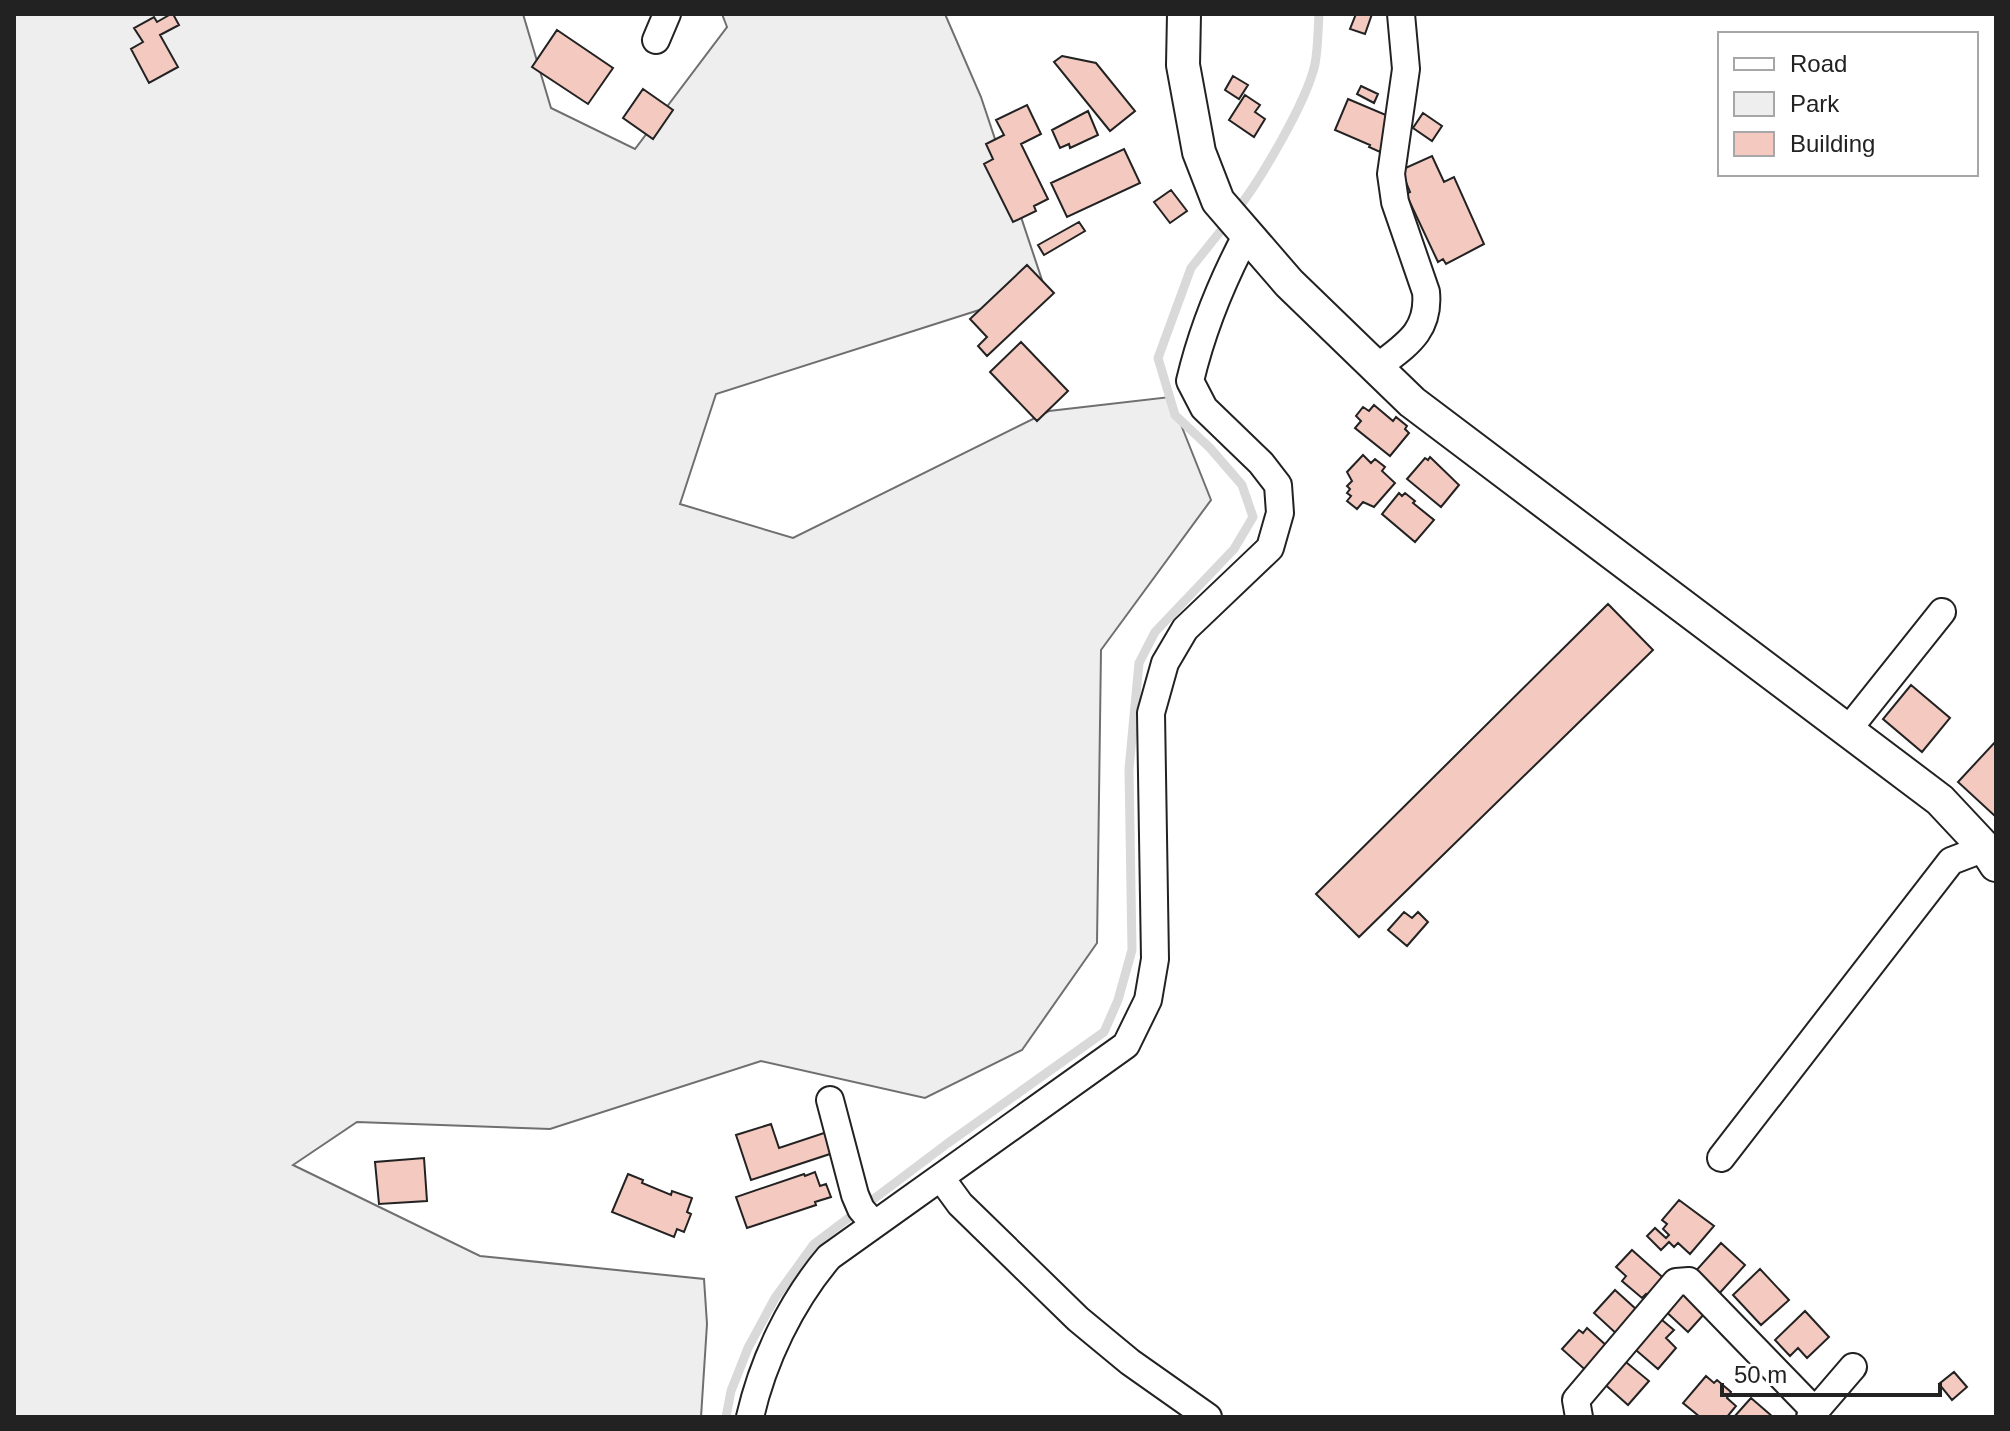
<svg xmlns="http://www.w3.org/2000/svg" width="2010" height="1431" font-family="Helvetica,sans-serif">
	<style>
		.green { fill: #eee; stroke: #6f6f6f; stroke-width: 2 }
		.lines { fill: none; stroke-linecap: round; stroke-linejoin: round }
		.stream { stroke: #d9d9d9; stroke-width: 9 }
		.building { fill: #f3c9c0; stroke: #222; stroke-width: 2 }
		.minor-casing { stroke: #222; stroke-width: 30 }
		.tertiary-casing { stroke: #222; stroke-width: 36 }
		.minor { stroke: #fff; stroke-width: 26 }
		.tertiary { stroke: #fff; stroke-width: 32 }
	</style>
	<rect width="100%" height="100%" fill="#fff"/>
	<path class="green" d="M14,14H523L551,108L635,149L727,27L722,14H945L981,97L1045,289L716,394L680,504L793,538L1049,411L1170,397L1211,500L1101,650L1097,943L1022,1050L925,1098L761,1061L550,1129L357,1122L293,1165L480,1256L704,1279L707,1324L701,1417H14Z"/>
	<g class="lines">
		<path class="stream" d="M1236,211C1260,181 1307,101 1315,64C1318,48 1318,30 1319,14
			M726,1417L731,1391L748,1348L775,1298L814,1244L948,1143L1104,1032L1118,1000L1132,950L1129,769L1139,663L1155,632L1234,549L1253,517L1242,485L1210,448L1175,415L1158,358L1191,268L1227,223"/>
	</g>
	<path class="building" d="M171,14H173L179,25L160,35L178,67L149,83L131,49L143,42L134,28L154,17L157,22Z
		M1356,14H1372L1365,34L1350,29Z
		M557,30L613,68L588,104L532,67Z
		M1062,56L1096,63L1135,111L1110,131L1054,62Z
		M1233,76L1248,85L1239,99L1225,90Z
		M1361,86L1378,94L1374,103L1357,94Z
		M643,89L673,110L653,139L623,118Z
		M1245,95L1260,105L1255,112L1265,119L1254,137L1229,120Z
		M1348,99L1393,118L1380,152L1369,147L1370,145L1335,130Z
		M1027,105L1041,134L1021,144L1048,199L1034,206L1036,211L1013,222L984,164L993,159L986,144L1004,135L996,120Z
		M1088,111L1098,135L1070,148L1069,144L1060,148L1052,130Z
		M1423,113L1442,126L1432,141L1413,128Z
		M1124,149L1140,183L1067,217L1051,183Z
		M1432,156L1444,182L1454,177L1484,244L1446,264L1443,259L1438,262L1406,194L1410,192L1401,170Z
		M1171,190L1187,211L1170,223L1154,202Z
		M1079,222L1085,231L1044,255L1038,245Z
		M1027,265L1054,293L987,356L978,346L987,337L970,319Z
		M1021,342L1068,391L1037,421L990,372Z
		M1374,405L1393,421L1396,417L1407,426L1405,429L1409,433L1390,456L1355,428L1361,421L1356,416L1363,407L1369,411Z
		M1363,455L1371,463L1375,459L1385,467L1382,471L1395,483L1374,507L1363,502L1357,509L1347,501L1351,496L1347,493L1350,489L1347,486L1352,481L1347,472Z
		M1430,457L1459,485L1441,507L1407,479L1425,458L1428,460Z
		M1399,493L1402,496L1405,493L1415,501L1413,503L1434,520L1415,542L1382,514Z
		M1608,604L1653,650L1359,937L1316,894Z
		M1911,685L1950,718L1922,752L1883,719Z
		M1996,741V817L1958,782Z
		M1404,912L1412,918L1418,912L1428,922L1407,946L1388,930Z
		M771,1124L779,1148L830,1131L836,1152L751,1180L736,1135Z
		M424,1158L427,1201L379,1204L375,1162Z
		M815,1172L820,1186L826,1184L831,1197L815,1202L816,1205L747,1228L736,1197L804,1174L805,1176Z
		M628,1174L643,1180L642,1183L671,1195L672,1191L692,1198L687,1212L691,1214L684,1232L677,1229L674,1237L612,1212Z
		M1679,1200L1714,1226L1690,1254L1678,1243L1674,1247L1669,1242L1661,1250L1647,1236L1655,1228L1666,1238L1669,1235L1663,1229L1667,1224L1662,1220Z
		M1721,1243L1745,1265L1717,1296L1693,1274Z
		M1632,1250L1669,1283L1653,1301L1646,1294L1642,1298L1622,1281L1626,1276L1616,1267Z
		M1760,1269L1789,1300L1761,1325L1733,1295Z
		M1678,1288L1705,1313L1688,1332L1661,1307Z
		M1615,1290L1637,1310L1620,1337L1594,1313Z
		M1805,1311L1829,1337L1807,1358L1798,1348L1790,1356L1775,1340Z
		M1656,1315L1674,1330L1666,1338L1676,1348L1658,1369L1630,1345Z
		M1587,1328L1608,1347L1591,1375L1562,1349L1579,1330L1583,1333Z
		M1621,1358L1649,1381L1628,1405L1601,1381Z
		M1954,1372L1967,1387L1952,1400L1939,1384Z
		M1706,1376L1714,1383L1717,1380L1731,1392L1727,1398L1736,1406L1727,1417H1700L1683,1403Z
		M1751,1398L1773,1417H1734Z"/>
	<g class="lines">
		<g class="minor-casing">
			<path id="minor" d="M656,40L667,14
				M1375,369C1404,346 1430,333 1426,292L1395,202L1391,174L1406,69L1401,14
				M1847,731L1942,612
				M830,1100L855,1195L861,1209L874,1224
				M1721,1158L1951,861L1985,848
				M941,1178L960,1204L1078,1319L1130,1362L1208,1417
				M750,1417C763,1360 791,1302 829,1257L1126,1045L1148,1000L1155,959L1151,713L1165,663L1185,629L1270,548L1280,513L1278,485L1261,463L1204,408L1190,381C1202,330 1222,281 1247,234
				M1579,1417L1576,1400L1676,1282L1689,1281L1815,1411
				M1810,1417L1853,1367"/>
		</g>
		<g class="tertiary-casing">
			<path id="tertiary" d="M1184,14L1183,65L1199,152L1218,201L1289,283L1412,402L1940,800L1985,848L1996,865"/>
		</g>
		<use href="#minor" class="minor"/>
		<use href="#tertiary" class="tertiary"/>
	</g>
	<rect width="2010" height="1431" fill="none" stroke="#222222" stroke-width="32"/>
	<rect x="1718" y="32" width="260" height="144" fill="#ffffff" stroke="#a7a7a7" stroke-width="2"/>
	<rect x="1734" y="58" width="40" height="12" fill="#ffffff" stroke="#a7a7a7" stroke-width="2"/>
	<text x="1790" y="72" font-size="24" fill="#222222">Road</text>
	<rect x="1734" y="92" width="40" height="24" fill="#eeeeee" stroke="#a7a7a7" stroke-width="2"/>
	<text x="1790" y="112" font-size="24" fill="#222222">Park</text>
	<rect x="1734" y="132" width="40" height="24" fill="#f3c9c0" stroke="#a7a7a7" stroke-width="2"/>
	<text x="1790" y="152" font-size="24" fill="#222222">Building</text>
	<path d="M1722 1383v12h218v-12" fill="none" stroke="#222222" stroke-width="4"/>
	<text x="1734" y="1383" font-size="24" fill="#222222" stroke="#ffffff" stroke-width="6" paint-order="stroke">50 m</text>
</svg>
